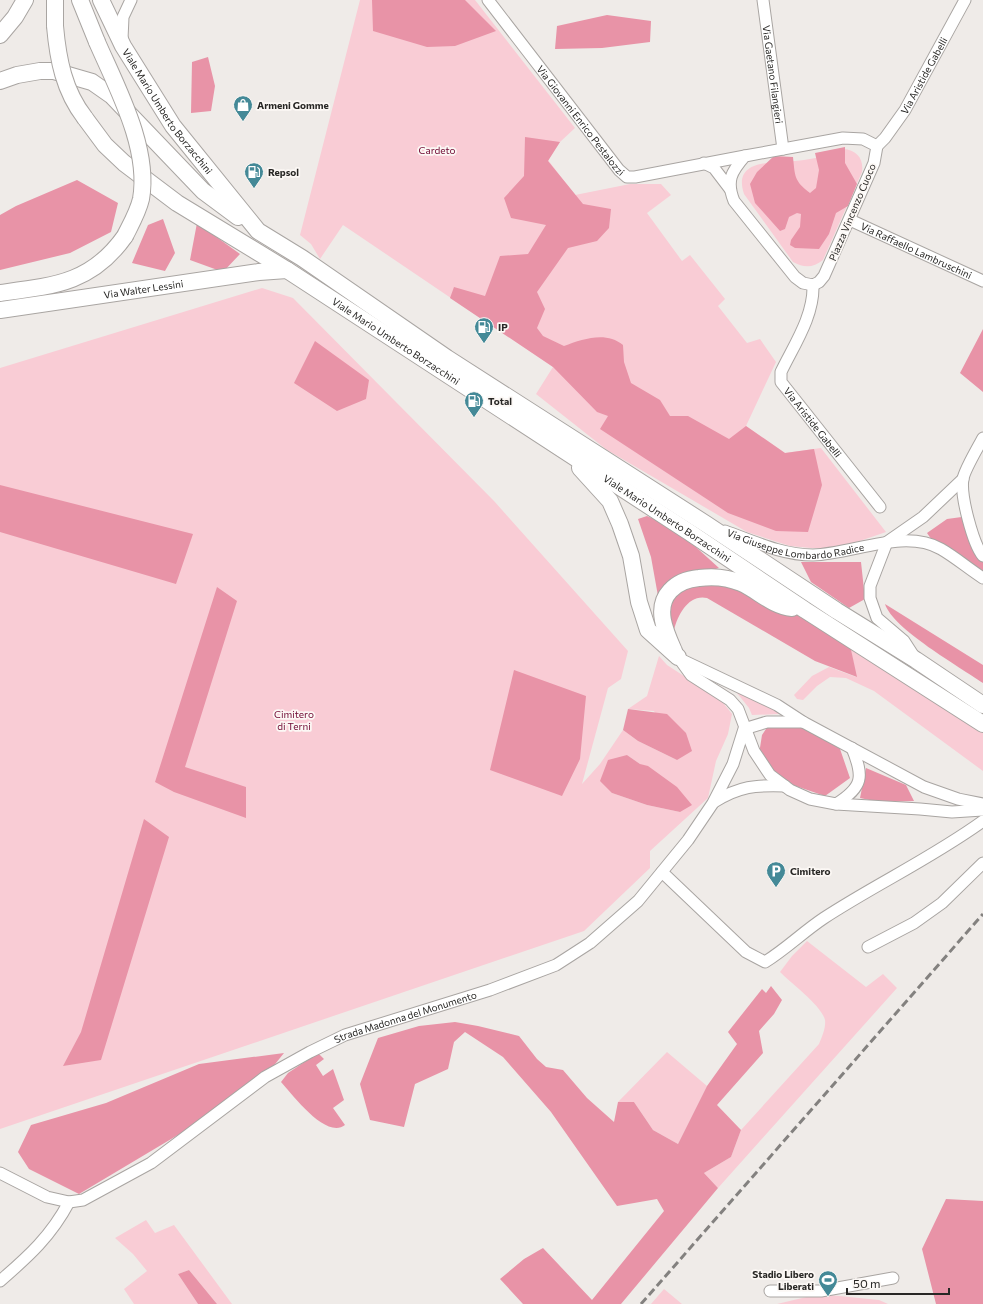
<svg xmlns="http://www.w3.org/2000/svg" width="983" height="1304" font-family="Commissioner,sans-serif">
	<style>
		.green { fill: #f9ccd5; fill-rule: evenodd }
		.forest { fill: #e893a7 }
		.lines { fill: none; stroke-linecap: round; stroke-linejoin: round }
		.minor-casing { stroke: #a9a5a2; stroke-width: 13 }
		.secondary-casing { stroke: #a9a5a2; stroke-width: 18 }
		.minor { stroke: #fff; stroke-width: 11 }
		.secondary { stroke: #fff; stroke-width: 16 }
		.rail { stroke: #83817f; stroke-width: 3; stroke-dasharray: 8 4; stroke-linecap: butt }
		.secondary-bridge-casing { stroke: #a9a5a2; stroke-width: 18; stroke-linecap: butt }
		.secondary-bridge { stroke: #fff; stroke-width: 16 }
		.labels { text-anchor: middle; stroke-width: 3.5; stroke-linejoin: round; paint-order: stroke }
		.street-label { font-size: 10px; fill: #282725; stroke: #fcf8f5 }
		.poi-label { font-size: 10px; font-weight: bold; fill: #282725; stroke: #fcf8f5; text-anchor: start }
		.park-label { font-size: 10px; fill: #6f0832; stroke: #fcf8f5 }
	</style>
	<rect width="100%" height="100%" fill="#efebe8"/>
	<path class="green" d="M360,0H475L575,128L560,142L548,160L575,195L630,184H661L671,195L647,213L682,261L690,255L725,299L718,306L747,343L760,339L776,362L746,426L785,453L821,448L886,532L851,544L834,548H811L790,546L747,532L607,450L536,394L553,367L343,225L320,259L311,244L300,235Z
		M843,149C857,150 864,159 862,172L823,260C813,268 804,268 793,262L744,194C731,155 782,164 804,160C818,158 830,154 843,149Z
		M262,288L293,298L494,501L628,651L621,679L608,688L582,784L600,764L623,730L638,741L677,760L654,711L628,709L647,696L659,656L667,665L721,700L732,714L728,734L716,761L708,798L650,851V868L584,931L0,1129V368ZM627,755L640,764L680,812L647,805L612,793Z
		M850,645L983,733V771L874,691L846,678L830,677L817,686L803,700L797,699L794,695L812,676L829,667L856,677Z
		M738,690L780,710L779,714L752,715L749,708L737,693Z
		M807,941L866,987L883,974L897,988L718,1188L704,1173L731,1157L741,1130L819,1044C822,1037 826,1028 825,1020C822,1006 791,983 780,972L792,956Z
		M667,1052L707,1086L678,1144L653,1130L634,1102H618Z
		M146,1220L155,1233L174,1225L232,1304H217L189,1270L178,1274L198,1304H134L124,1289L147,1271L133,1254L115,1238Z
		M664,1289L682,1304H651Z
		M819,1294L879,1300L888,1304H777Z"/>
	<path class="forest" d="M372,0H465L496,31L455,46L427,47L373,31Z
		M607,15L651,21L650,42L602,48L555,49L557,26Z
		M208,57L215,86L211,111L191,113L192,62Z
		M525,137L560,142L548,161L583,204L611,209L609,228L597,241L568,248L537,292L545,309L537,328L543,336L564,346C583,339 606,331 623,345L624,362L631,383L660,400L670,416H688L729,439L746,426L785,453L814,449L822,485L808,532L776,531L728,513L600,429L608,416L597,412L553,367L450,298L454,287L485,296L500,256L528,254L546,225L511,218L504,198L524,176Z
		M845,147V163L857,184L848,206L836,213L829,234L819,249L795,248L790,245L791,240L800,227L801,214L797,213L789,217L785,229L780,231L755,203L750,184L757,172L774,156L793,157C795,176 794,181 810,193L816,188L819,170L815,153Z
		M77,180L118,203L111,232L70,253L0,270V215L16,206Z
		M163,219L175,253L165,271L132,263L148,225Z
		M197,223L240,254L223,272L190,260Z
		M983,329V392L960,373Z
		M315,341L369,380L366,399L337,411L294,383Z
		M0,485L193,534L176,584L0,532Z
		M647,516L676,529L719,568L689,577L658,596L651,557L638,519Z
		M969,516L983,558V571H971L936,546L927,533L947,519Z
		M801,562H861L865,599L849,608L811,582Z
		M721,581L768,604L813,621L850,645L857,677L815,661L707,598C689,594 678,614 674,630C667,614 670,601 680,587Z
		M217,587L237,601L185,767L246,787V818L174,792L155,782Z
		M885,604L983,665V683C960,667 893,629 885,604Z
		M514,670L586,696L580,759L562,796L490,770Z
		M628,709L667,714L686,733L692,751L677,760L638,741L623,730Z
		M793,719L840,749L850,778L825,796L784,782L759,754L762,735L768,726Z
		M627,755L640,764L648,766L677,787L692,805L680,812L647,805L612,793L600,781L608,760Z
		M866,768L906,785L914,801L879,802L860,798Z
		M144,819L169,837L101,1060L63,1066L81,1032Z
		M771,986L782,1000L774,1014L759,1031L763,1053L717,1105L741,1130L731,1157L704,1173L718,1188L621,1304H523L500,1279L524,1259L543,1248L592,1300L664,1211L657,1199L617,1206L551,1112L503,1057L465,1032L454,1042L448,1069L415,1084L404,1127L370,1120L360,1084L378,1038L419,1026L455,1022L478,1026L519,1036L537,1059L546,1067L563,1070L587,1098L614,1122L618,1102H634L653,1130L678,1144L707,1086L737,1044L728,1032L762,989L766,993Z
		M284,1053L255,1089L79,1194L29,1169L18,1152L31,1125L106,1103L199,1064Z
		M318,1053L324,1059L316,1065L323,1076L333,1069L344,1100L333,1108L345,1125C326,1140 292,1094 281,1082L288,1073Z
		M946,1199L983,1201V1304H936L922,1249Z
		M189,1270L217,1304H198L178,1274Z"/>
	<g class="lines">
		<g class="minor-casing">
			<g id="minor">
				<path id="s1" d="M488,0L619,170L627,177H635L745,156"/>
				<path id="s2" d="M763,0L783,149"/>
				<path d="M122,39L123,17L131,0"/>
				<path d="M843,138L863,139L877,146L874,163L824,276L819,282L813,285L803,283L795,277L734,201C726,181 731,172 745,156Z"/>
				<path id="s3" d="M877,146L885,138L905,110L965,0"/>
				<path d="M704,163L714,168L730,189"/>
				<path id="s4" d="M850,220L983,281"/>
				<path id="s5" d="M813,285C814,316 794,345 781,372V382L880,507"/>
				<path d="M983,438C978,447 964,471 963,479C960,495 973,544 983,556"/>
				<path id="s6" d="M725,531C753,541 782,555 813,555C853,554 904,528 941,549C955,557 969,569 983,578"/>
				<path d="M678,657L691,675L730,700L738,709L754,751L770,775L790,790L810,799L836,804L920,809L952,812L983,810"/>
				<path d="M915,658L904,641L877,618L870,598V586L887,542L923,517L963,479"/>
				<path d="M680,659L777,705L803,722L924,787L958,799L983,804"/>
				<path d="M714,802C740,786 755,785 785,786"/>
				<path d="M836,804C863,787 864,777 852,748"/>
				<path d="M662,872L746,952L765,962C786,949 803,932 824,918C876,884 932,858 983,821"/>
				<path d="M868,947L914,923L942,903L983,863"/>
				<path id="s7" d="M0,1173L47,1197L69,1202L83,1200L151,1163L265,1077L310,1052L345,1035L490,990L556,965L590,943L638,901L688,840L713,803L733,764L744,729L767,722H803"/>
				<path d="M0,1281C29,1256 51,1236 69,1202"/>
				<path d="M770,1291H821L893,1278"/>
			</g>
		</g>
		<g class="secondary-casing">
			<g id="secondary">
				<path d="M55,0V26"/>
				<path d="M80,0L97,42"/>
				<path id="s8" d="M101,0L123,46L173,126L258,231L302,258L447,358L706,524L837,611L916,660L983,705"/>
				<path d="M0,35L15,17L25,0"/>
				<path d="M0,81L17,75L40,71H54L92,82L112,96L203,191L238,217"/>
				<path id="s9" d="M85,118L105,145L124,163L177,203L287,270L689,532L805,610L983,724"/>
				<path d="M0,293C54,286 92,283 125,236"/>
				<path id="s10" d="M0,310L259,272L287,270"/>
				<path d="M580,468L610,501L620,524L631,556L639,602L648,630L678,657"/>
				<path d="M674,651C666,633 654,608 670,591C678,582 687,579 699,578C714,576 727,577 741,583C759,591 772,606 792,608"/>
			</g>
		</g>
		<use href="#minor" class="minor"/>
		<use href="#secondary" class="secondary"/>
		<path class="rail" d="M641,1304L983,914"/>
		<g class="secondary-bridge-casing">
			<path id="secondary-bridge" d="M55,26C58,60 64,91 85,118
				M97,42C117,88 150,148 141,199C138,212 131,224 125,236"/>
		</g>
		<use href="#secondary-bridge" class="secondary-bridge"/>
	</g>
	<defs>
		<g id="shop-pin" transform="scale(1)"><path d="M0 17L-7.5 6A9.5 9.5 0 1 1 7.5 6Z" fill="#448997" stroke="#fcf8f5"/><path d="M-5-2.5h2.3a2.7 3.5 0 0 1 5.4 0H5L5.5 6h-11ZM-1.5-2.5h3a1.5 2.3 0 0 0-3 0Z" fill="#fff"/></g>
		<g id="fuel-pin" transform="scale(1)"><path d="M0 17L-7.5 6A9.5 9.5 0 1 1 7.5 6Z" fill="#448997" stroke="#fcf8f5"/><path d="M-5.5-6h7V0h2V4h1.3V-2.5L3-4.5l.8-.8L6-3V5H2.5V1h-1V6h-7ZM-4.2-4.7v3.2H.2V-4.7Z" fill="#fff"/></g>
		<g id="parking-pin" transform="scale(1)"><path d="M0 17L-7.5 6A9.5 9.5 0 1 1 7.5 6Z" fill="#448997" stroke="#fcf8f5"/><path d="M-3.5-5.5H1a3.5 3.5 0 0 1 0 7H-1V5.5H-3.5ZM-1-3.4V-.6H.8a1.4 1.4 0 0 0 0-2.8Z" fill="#fff"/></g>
		<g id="stadium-pin" transform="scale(1)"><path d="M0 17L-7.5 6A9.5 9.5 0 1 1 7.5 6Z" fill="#448997" stroke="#fcf8f5"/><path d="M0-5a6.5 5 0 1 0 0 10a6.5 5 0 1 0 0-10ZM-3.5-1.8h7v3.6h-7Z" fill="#fff"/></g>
	</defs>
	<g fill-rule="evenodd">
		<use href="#shop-pin" x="243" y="105"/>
		<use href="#fuel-pin" x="254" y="172"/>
		<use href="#fuel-pin" x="484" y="327"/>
		<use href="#fuel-pin" x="474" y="401"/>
		<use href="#parking-pin" x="776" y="871"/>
		<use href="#stadium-pin" x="828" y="1280"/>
	</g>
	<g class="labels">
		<g class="street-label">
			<text dy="4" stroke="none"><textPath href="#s2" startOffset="75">Via Gaetano Filangieri</textPath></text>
			<text dy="4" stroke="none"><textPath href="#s3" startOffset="85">Via Aristide Gabelli</textPath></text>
			<text dy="4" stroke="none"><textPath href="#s8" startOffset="130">Viale Mario Umberto Borzacchini</textPath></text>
			<text dy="4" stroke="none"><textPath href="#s1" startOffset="152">Via Giovanni Enrico Pestalozzi</textPath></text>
			<text transform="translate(852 212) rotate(-67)" y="4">Piazza Vincenzo Cuoco</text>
			<text dy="4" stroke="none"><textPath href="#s4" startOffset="73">Via Raffaello Lambruschini</textPath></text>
			<text dy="4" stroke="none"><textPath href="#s10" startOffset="145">Via Walter Lessini</textPath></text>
			<text dy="4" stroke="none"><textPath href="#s9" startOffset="385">Viale Mario Umberto Borzacchini</textPath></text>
			<text dy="4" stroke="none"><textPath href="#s5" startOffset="155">Via Aristide Gabelli</textPath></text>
			<text dy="4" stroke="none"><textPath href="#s9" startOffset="709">Viale Mario Umberto Borzacchini</textPath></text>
			<text dy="4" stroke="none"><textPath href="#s6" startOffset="73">Via Giuseppe Lombardo Radice</textPath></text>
			<text dy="4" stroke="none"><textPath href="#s7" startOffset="463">Strada Madonna del Monumento</textPath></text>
		</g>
		<g class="poi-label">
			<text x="257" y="109">Armeni Gomme</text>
			<text x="268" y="176">Repsol</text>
			<text x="498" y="331">IP</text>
			<text x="488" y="405">Total</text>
			<text x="790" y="875">Cimitero</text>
			<text x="814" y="1278" text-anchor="end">Stadio Libero<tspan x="814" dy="12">Liberati</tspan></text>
		</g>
		<g class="park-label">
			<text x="437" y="154">Cardeto</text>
			<text x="294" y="718">Cimitero<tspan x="294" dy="12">di Terni</tspan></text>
		</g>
	</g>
	<path d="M847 1288v6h102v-6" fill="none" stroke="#282725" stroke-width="2"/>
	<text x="853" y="1288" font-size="12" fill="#282725" stroke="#fcf8f5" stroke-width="3" paint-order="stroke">50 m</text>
</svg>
